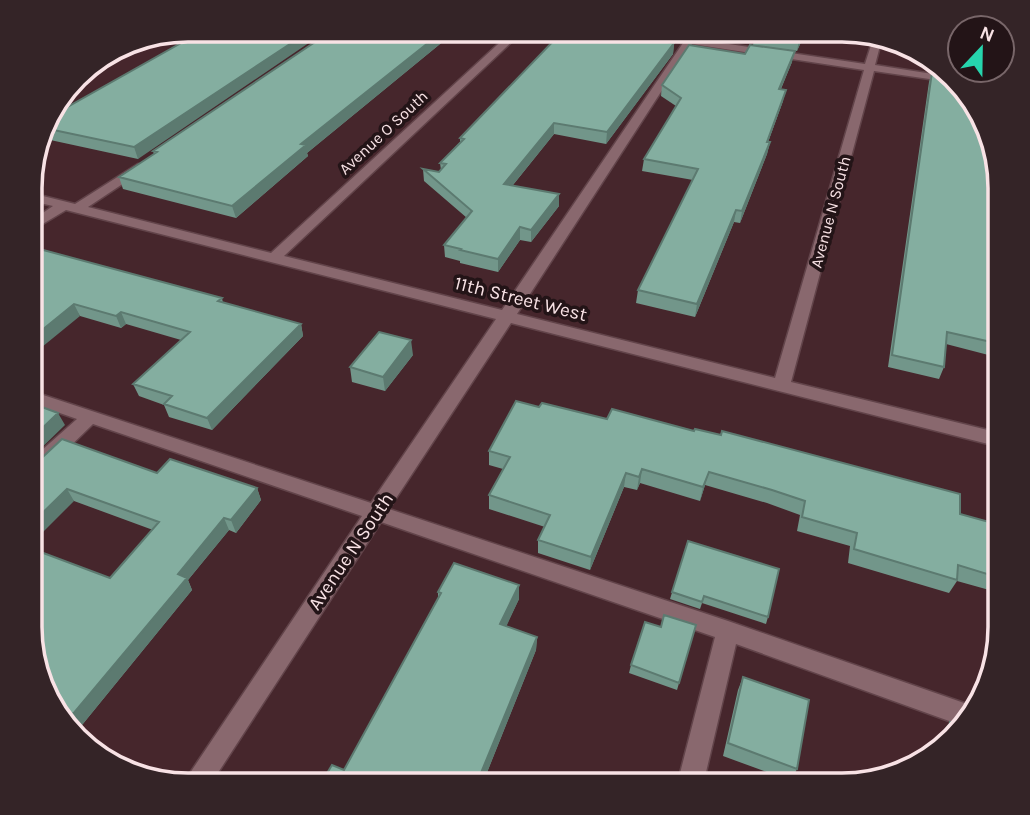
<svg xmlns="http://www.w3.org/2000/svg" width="1030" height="815" font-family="Karla,sans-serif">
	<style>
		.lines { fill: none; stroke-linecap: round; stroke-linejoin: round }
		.minor-casing { stroke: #62444a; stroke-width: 3 }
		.minor { fill: #89686e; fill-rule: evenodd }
		.wall { fill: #72968a }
		.shaded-wall { fill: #5c7a70 }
		.building { fill: #84aea0; stroke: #5c7a70; stroke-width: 2 }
		.labels { text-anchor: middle; stroke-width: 7; stroke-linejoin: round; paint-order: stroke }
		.far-street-label { font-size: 16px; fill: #f8e2e5; stroke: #231417 }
		.street-label { font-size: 19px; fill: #f8e2e5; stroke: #231417 }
		.rim { fill: none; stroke: #f8e2e5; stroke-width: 3.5 }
	</style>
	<rect width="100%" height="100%" fill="#46262c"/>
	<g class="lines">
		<g class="minor-casing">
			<path id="minor" d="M651,32L686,38L690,32H700L695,39L865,64L873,39L881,42L875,65L952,77L957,83L874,71L791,382L1000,433V447L511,323L389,509L728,621L967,704L971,706L963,726L736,644L703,785H677L715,637L381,522L210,785H182L362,516L93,424L56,460H42L40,455L42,450L77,419L31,403V391L371,503L496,319L66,210L31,231V221L53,206L31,201V193L75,204L138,164L142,165V171L88,207L271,253L509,34H520L284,256L502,310L683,43L631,33ZM692,44L864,70L775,378L517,314Z
				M142,38H155L82,78L76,79L84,69Z"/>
		</g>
		<use href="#minor" class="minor"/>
	</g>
	<path class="wall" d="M819,30L817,36L812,35L808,43L801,42L797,51L753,45L756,31Z
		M647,32L646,39L674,43L673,54L606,144L554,134L513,185L559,206L531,242L520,240L498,272L460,263V261L445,257L444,245L467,218L424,181L423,169L439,172L441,170L440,163L460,142V138L561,33Z
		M451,35L307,153L308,156L236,218L123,189L119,177L154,154L153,151L324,36Z
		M190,38L138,159L41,138L48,118Z
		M792,62L781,89L783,101L768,142H770L767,154L740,223L734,222L695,317L636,303L638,290L693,180L642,171L644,159L676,106L661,96L662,85Z
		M931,63L947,69L950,74L930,71Z
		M932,72L1000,188V358L946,344L944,367L939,379L888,367L929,82Z
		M31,248L222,298L223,303L301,324L303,336L212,430L169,417L164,405L139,396L133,384L181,340L126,324L121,328L80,316Z
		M413,355L385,391L352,382L350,367Z
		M516,401L1000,525V593L957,581L949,593L848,563L850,546L797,531L800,515L767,503L705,485L700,501L640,483L637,490L624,487L590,570L538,553V540L545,527L489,509V495L503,469L489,465V451Z
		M31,468L157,473L257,488L261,500L236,533L229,530L188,580L192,590L82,725L60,715L46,697L34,645L32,644L30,638V548L110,578L153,530L74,501Z
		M688,541L768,617L766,624L702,603L700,609L670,599Z
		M438,592L519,599L506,626L537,637L536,650L482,785H320L344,770L438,598Z
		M696,625L677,690L629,673L631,665L661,627Z
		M743,677L797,769L791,781L723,756L738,690Z
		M950,722L961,732L939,747L940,734Z"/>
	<path class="shaded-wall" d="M803,31L801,42L797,51L799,40Z
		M644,32H647L646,39L640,38Z
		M438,35H451L307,153L308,156L236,218L232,206L301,144Z
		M302,36H319L138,159L134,147Z
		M674,43L673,54L606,144L607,132Z
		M795,51L792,62L776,100L779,89Z
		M786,90L783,101L764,153L767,142Z
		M554,123V134L504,196V184Z
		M770,142L767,154L740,223L742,211Z
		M559,194V206L531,242V230Z
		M736,210L734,222L695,317L697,304Z
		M520,227V240L498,272V259Z
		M74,304L80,316L31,356V339Z
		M121,312L126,324L121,328L116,316Z
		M301,324L303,336L212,430L207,418Z
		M411,340L413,355L385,391L383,377Z
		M58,413L65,425L31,458V439Z
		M642,469L640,483L637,490L639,477Z
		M709,472L705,485L700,501L703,487Z
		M626,473L624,487L590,570L591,557Z
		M257,488L261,500L236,533L231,520Z
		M67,489L74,501L30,545V525Z
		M224,518L229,530L188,580L192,590L82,725L73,714L178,574Z
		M519,585V599L501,638L500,624Z
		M537,637L536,650L482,785H476Z
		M443,777L445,785H440Z"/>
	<path class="building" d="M756,31H803L799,40L755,33Z
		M644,32L640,38L674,43L607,132L554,123L504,184L559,194L531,230L520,227L498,259L460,250L461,249L444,245L472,211L423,169L439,172L446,164L440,163L464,139L460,138L561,33Z
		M438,35L301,144L306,145L232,206L119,177L157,152L153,151L324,36Z
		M302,36L134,147L44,128L48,118L190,38Z
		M689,45L745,54L750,45L795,51L779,89L786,90L767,142H770L742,211L736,210L697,304L638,290L698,169L644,159L681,98L662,85Z
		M932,72L950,74L984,118L1000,188V344L947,332L944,367L892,355Z
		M32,247L222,298L218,301L301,324L207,418L164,404L172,396L133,384L190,332L121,312L116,316L74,304L31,339Z
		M379,332L411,340L383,377L350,367Z
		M516,401L539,407L542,403L607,419L612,409L694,431L695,429L721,435L722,431L960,494V514L1000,525V578L958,565L957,580L854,549L857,533L802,517L805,501L772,490L709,472L703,487L642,469L639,477L626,473L591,557L538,540L550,515L489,495L510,457L489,451Z
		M31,403L58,413L31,439Z
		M62,439L157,473L170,459L257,488L231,520L224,518L178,574L187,578L73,714L52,704L46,697L33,647L39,640L30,636V548L110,578L159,522L67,489L30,525L31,468Z
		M688,541L779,569L768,617L704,596L702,602L672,592Z
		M454,563L519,585L500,624L537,637L476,785H464L443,777L440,785H320L332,765L344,770L441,593L438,592Z
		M664,615L696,625L679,683L631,665L645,622L661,627Z
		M743,677L809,700L797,769L728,743Z
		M950,722L963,726L961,732L949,740Z
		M581,781L591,785H580Z"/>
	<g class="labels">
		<g class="far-street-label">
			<text transform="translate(383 132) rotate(-43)" y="6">Avenue O South</text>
			<text transform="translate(830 212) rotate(-75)" y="6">Avenue N South</text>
		</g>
		<g class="street-label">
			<text transform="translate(521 298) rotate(14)" y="7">11th Street West</text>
			<text transform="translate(350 551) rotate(-56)" y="7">Avenue N South</text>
		</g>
	</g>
	<path d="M0 0H1030V815H0ZM188 42H842A146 146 0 0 1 988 188V627A146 146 0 0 1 842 773H188A146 146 0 0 1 42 627V188A146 146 0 0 1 188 42Z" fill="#342427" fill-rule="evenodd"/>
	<path class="rim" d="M188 42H842A146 146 0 0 1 988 188V627A146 146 0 0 1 842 773H188A146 146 0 0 1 42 627V188A146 146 0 0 1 188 42Z"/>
	<g transform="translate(981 49) rotate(22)"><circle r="33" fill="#231417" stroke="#786669" stroke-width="2"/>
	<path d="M0-5L12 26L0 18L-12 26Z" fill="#26d5ad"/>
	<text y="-10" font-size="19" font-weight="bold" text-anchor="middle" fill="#f8e2e5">N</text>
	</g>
</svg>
